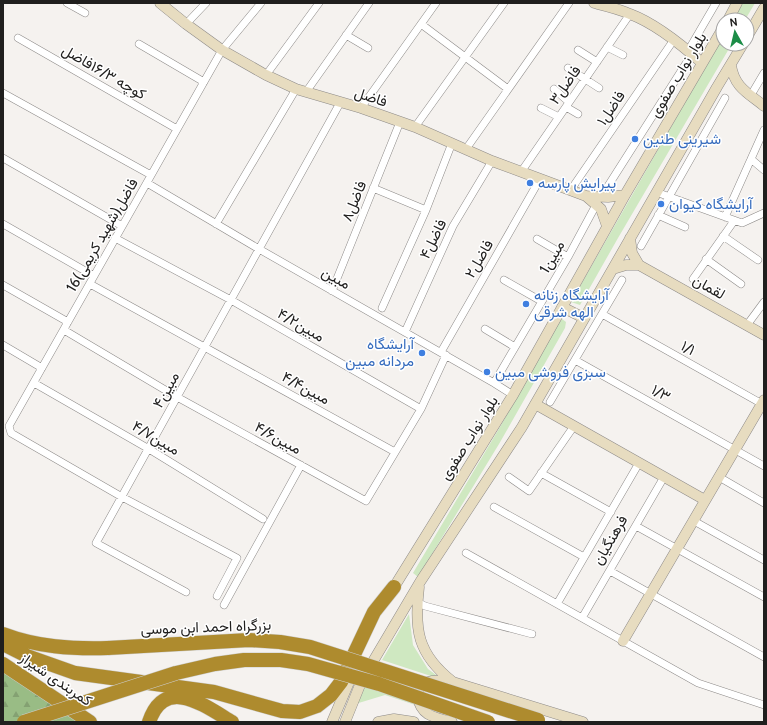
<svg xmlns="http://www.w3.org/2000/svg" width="767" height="725" font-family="Cabin,Vazirmatn,sans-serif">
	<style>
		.grass { fill: #cfe8c1 }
		.forest { fill: url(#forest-firs) }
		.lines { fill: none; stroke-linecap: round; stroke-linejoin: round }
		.street-casing { stroke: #8d8a88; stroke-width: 8 }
		.secondary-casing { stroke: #8d8a88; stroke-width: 11 }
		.highway-casing { stroke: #cecece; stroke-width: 15 }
		.street { stroke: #fff; stroke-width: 7 }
		.secondary { stroke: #e7dcc0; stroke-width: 10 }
		.highway { stroke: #ae8b2e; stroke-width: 14 }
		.highway-bridge-casing { stroke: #cecece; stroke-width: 15; stroke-linecap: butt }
		.highway-bridge { stroke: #ae8b2e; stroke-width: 14 }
		.shop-dot { fill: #3f7fe0; stroke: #fff; stroke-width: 1.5 }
		.labels { text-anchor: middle; stroke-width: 3; stroke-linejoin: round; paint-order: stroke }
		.street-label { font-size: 15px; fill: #201f1e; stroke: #fff }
		.shop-label { font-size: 15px; fill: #366cbe; stroke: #fff; text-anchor: start }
	</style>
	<defs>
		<pattern id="forest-firs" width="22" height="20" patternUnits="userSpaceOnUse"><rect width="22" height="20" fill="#99bc85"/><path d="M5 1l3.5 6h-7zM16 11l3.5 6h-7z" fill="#84a172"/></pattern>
	</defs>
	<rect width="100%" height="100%" fill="#f5f2ef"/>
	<path class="grass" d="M742,3H755L745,20H732Z
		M723,36V44H732L730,47L618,238L580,305L571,302Z
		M562,319L566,322L565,328L499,444L418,577L413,573L500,427L557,326Z
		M409,614L413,645L428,669L443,680L382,660Z
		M364,687L383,692L467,722L385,695L352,705Z"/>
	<path class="forest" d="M3,670L78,722H3Z"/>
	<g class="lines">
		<g class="street-casing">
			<path id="street" d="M67,3L85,13
				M186,24L206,3
				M421,24L508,89
				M346,35L368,48
				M18,38L177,129
				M139,44L204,82
				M607,47L623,55
				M578,50L597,62
				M688,51L716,3
				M568,68L599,88
				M266,75L319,3
				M554,89L569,102
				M306,92L369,3
				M3,93L151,175
				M751,95L764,73
				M566,107L578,114
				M361,108L436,3
				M541,108L559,117
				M415,127L504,3
				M466,149L569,3
				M3,158L122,226
				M751,159L764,170
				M521,172L630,14
				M147,183L259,249L494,383L513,395
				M373,188L426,210
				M570,191L673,41
				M656,192L742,223L764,213
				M601,197L692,54
				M658,215L685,227
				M725,217L764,130
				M3,224L94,276
				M216,224L296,89
				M723,236L758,260
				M115,238L231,300L421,409
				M537,239L568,257
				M641,246L725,98
				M706,259L741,284
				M693,279L734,221
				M504,280L541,301
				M90,284L395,452
				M3,285L68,322
				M332,291L400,122
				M382,308L426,210L452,143
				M602,314L764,405
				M747,325L764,302
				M485,329L515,347
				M64,330L177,397L366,501L421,409L446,355
				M405,332L453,226L492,161
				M3,345L42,368
				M441,352L540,179
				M575,360L764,466
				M34,383L149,449L263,519
				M494,383L568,257L596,205
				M550,402L622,280
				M541,473L611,512
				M509,477L529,491L574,426
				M719,477L764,503
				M494,507L584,557
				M694,521L764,560
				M636,526L764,597
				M466,553L698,683L764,705
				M610,571L764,657
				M186,592L96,543L340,103
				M217,596L237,558L122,497L11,433L9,426L222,50L261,3
				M417,602L425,606L532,634
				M557,604L639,463
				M224,605L301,465
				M582,618L664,477"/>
		</g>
		<g class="secondary-casing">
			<path id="secondary" d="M160,3L186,24L222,50L266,75L296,89L361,108L415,127L492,161L586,196L608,197L625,195
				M594,3C606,6 619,9 630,14C654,23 683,46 702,63
				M728,20L737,3
				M747,37L764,8
				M731,65C734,87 748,93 764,106
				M586,196L601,209L607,226
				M630,238L632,253L639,265
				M613,269L626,265H639L764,335
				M562,307L584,318
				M535,404L705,500
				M419,587C414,629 417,654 453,682L583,722
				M391,592L513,395L625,195L723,28
				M623,641L764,400
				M332,722L352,675
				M345,722L362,680L420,582L522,427L717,87L743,44
				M378,722L394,719L414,722
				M452,722C444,720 435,718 428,714C417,707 412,686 428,682C436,679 445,681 453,682"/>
		</g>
		<g class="highway-casing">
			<path id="highway" d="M3,634C37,647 72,649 108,648
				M3,644L27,656L75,673L214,692L282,711L300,712L317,706L331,695L341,682L374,612L394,587
				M3,664L90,722
				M149,722C165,675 205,706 232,722"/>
		</g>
		<use href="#street" class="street"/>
		<use href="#secondary" class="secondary"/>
		<use href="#highway" class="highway"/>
		<g class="highway-bridge-casing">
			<path id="highway-bridge" d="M108,648L249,640L280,642L310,647L538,720
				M24,722L176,673L215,664L244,660H281L308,664L379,684L488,722"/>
		</g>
		<use href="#highway-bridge" class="highway-bridge"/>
	</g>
	<g class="shop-dot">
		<circle cx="635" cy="139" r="4"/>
		<circle cx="530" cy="183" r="4"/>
		<circle cx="661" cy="204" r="4"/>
		<circle cx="526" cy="304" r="4"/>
		<circle cx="422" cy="353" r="4"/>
		<circle cx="487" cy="372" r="4"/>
	</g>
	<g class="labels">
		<g class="street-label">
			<text transform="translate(104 72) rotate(30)" y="5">کوچه ۱۶/۳فاضل</text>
			<text transform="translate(678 75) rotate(-59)" y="5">بلوار نواب صفوی</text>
			<text transform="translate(565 85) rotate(-55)" y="5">۳فاضل</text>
			<text transform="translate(371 97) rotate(18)" y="5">فاضل</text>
			<text transform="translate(611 108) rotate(-56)" y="5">۱فاضل</text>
			<text transform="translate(354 201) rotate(-68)" y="5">۸فاضل</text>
			<text transform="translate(102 235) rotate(-60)" y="5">16فاضل(شهید کریمی)</text>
			<text transform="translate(433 239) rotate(-64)" y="5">۴فاضل</text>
			<text transform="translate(552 257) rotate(-60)" y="5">1مبین</text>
			<text transform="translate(479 259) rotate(-60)" y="5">۲فاضل</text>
			<text transform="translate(336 278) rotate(29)" y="5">مبین</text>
			<text transform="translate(709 287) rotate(29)" y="5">لقمان</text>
			<text transform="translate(301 325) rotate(30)" y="5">۴/۲مبین</text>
			<text transform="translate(688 348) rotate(29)" y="5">۱/۱</text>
			<text transform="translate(306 388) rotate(29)" y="5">۴/۴مبین</text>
			<text transform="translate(166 390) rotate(-61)" y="5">۴مبین</text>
			<text transform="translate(661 393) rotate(29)" y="5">۱/۳</text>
			<text transform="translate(156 438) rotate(31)" y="5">۴/۷مبین</text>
			<text transform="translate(278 438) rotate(29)" y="5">۴/۶مبین</text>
			<text transform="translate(469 438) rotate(-58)" y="5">بلوار نواب صفوی</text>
			<text transform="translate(610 540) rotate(-60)" y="5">فرهنگیان</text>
			<text transform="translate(206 627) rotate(-2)" y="5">بزرگراه احمد ابن موسی</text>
			<text transform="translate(56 679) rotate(34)" y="5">کمربندی شیراز</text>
		</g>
		<g class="shop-label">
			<text x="643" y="144">شیرینی طنین</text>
			<text x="538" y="188">پیرایش پارسه</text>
			<text x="669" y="209">آرایشگاه کیوان</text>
			<text x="534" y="300">آرایشگاه زنانه<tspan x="534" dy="17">الهه شرقی</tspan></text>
			<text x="414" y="349" text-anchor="end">آرایشگاه<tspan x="414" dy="17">مردانه مبین</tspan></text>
			<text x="495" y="377">سبزی فروشی مبین</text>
		</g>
	</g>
	<rect width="767" height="725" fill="none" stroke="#201f1e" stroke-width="8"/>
	<g transform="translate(735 32) rotate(352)"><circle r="19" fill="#ffffff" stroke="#a6a5a5"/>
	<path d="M0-3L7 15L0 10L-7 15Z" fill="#1c8d47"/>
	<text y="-6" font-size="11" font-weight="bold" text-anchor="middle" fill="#201f1e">N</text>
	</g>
</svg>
